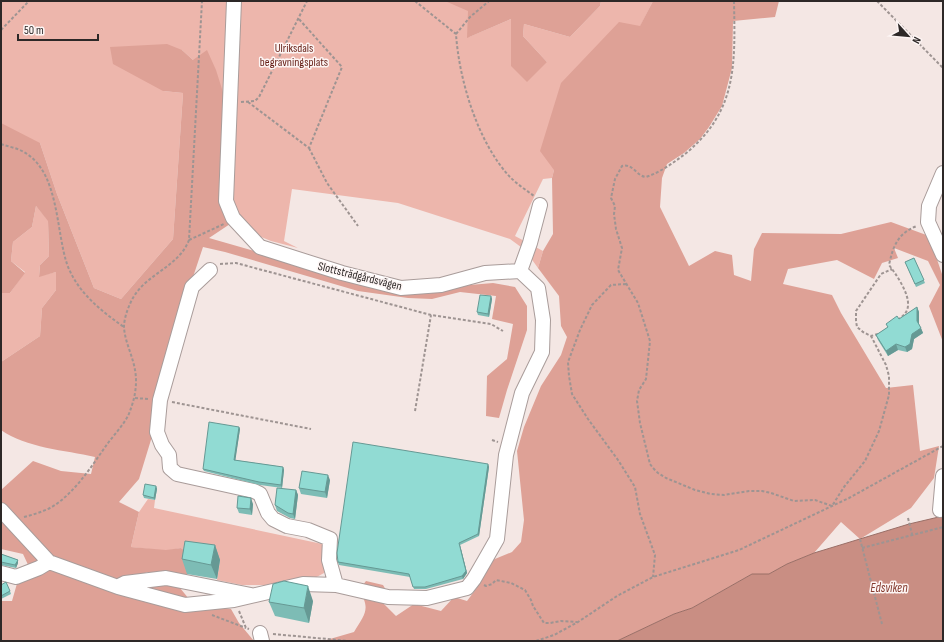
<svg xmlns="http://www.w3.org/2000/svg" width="944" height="642" font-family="'Sofia Sans Condensed',sans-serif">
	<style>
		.green { fill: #edb6ac }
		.forest { fill: #dea196 }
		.water { fill: #c98e83; stroke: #9a6f67 }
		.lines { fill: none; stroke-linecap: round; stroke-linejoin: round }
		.minor-casing { stroke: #a99c9a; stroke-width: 16 }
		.path { stroke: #9e9492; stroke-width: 2; stroke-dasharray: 3 2; stroke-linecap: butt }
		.minor { stroke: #fff; stroke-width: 14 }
		.wall { fill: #7dbcb5 }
		.shaded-wall { fill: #669994 }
		.building { fill: #91dbd3; stroke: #669994 }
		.labels { text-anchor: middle; stroke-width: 3; stroke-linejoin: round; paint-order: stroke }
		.park-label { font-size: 12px; fill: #651e15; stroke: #fdf5f4 }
		.street-label { font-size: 12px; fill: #2d2827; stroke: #fdf5f4 }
		.water-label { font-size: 13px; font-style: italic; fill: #863c30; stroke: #fdf5f4 }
	</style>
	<rect width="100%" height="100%" fill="#f4e7e4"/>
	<path class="green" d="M1,1H500L469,37L511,19V66L547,62L523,36L524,24L570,37L600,6L601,1H653L640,27L554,170L552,178L543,179L515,236L543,251L538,268L525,250L510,239L398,203L292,189L284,241L298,248L271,241L230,224L193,60L182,50L163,91L183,93L173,239L121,299L94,288L57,194L40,143L1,164Z
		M36,206L48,220L49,256L40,265L39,276L56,272V290L42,308L40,336L1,362V293H10L25,272L11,261L13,242L32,227Z
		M148,499L155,500L154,508L327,545L324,573L313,579L265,585H242L217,580L220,560L191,555L181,548L166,551L131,547L139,512Z"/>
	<path class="forest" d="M445,1H601L600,6L570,37L524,24L523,36L547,62L527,82L511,66V19L467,38L468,11Z
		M653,1H779L775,17L733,21L732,68L722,106L709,127L700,139L684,153L667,164L662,178L660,207L689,266L715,251L732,255L734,275L751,281L754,249L762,233L841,234L891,222L929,236L943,277V342L929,306L940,285L928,261L894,248L898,258L882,263L874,279L837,260L788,269L783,284L832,295L841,313L886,388L913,385L920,451L939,446L934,478L911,508L860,539L841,522L814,553L787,564L769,574H752L692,608L674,614L617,641H323L354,632C365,614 371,609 359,590L366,581L383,585L386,590L382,602L396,616L414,604L441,611L454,597L467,601L476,589L490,561L512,552L521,542L524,520L517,451L524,427L541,386L561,355L567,337L561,326L559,296L538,268L543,251L553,234L552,178L554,170L540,151L561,83L619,22L640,26Z
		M167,44L182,50L193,60L207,50L216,70L227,105L230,224L209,238L405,294H427L470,285L493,283L515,287L527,306V330L507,390L499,418L486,416L487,376L507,359L513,324L492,319L496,296L460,292L432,299L408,298L358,291L225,252L203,247L171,343L176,358L139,479L119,502L139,512L131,547L166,550L181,548L191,555L187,575L145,572L180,588L189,599L212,606L231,609L239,623L254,641H1V601H12L18,580L30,569L23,554L1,549V490L33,461L61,471L91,474L95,457C65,450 26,448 1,430V362L40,336L42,308L56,290V272L39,277L40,265L49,256L48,221L36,206L32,227L13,242L11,261L25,273L10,293H1V123L40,143L57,194L94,288L121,299L173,239L183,93L163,91L113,64L110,47Z"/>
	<path class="water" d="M943,516V641H617L674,614L692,608L752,574H769L787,564L814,553L909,524Z"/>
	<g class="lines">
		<g class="minor-casing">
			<path id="minor" d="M943,173L929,206L928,222L943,255
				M210,270L192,287L160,400L157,432L162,445L169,455L170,468L177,474L254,491L260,494L268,513L273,519L287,526L308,530L330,539L329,560L336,585
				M520,271L530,243L540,205
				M1,510L49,562L118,587L185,605L234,600L303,584L336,585L388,597L427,598L467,588L474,579L485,560L497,539L506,455L522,393L542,352L543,320L538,288L520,271L485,273L441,285L401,288L342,273L260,247L233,218L226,201L234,1
				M940,510L943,476
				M1,573L16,577L39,568L49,562
				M119,586L125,583L166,578L251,595
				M260,633L262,641"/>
		</g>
		<path class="path" d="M415,1L456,34C459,80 478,143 510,177C517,184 526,190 534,196
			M734,1C735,63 738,111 685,154C673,163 661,172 646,177C636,176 633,163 622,166L615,179L611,198L615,206L614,214L616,229L622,248L618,270L638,303L650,341L646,379L639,390L637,401L640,423L650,464L653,468L658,473L666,478L695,490L711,494L724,495L749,491H762L771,493L794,501L815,500L832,506L844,487L865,461L879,431L889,395V376L886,365L871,336
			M877,1L943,68
			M1,30L29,1
			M456,34L470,17L489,1
			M241,102L255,101L259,97L307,1
			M248,102L309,148L342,67L298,18
			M1,144C9,147 19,148 27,154C59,175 56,231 67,264C77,292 101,311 124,327
			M309,148L327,183L358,226
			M189,240L224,224
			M220,264L236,263L431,315L491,324L503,331
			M626,284L611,285L592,305L580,330L568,362L569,376L572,394L588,419L618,460L635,487L640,514L655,555L653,577
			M898,320C903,316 908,312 908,305C909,293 896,274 889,265C893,246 898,233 917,226
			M878,334L871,336L863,332L857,327L856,321V311L881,274L892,269
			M135,398L148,399
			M172,402L311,429
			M415,411L431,315
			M492,440L498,442
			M24,517C35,514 46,511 55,505C77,490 93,464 108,443C115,434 123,425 128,416C133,404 136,393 136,381C136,360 125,345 124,327C124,320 127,310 130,304C142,274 178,269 189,240L202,1
			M908,518L912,534
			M860,539L882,624
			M862,548L943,527
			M484,585L486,586L492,584L496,580L511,583L525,590L531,600L533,606L544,623H550L561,621L577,622
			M239,611L246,628L249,629
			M212,615L246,628
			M273,634L349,641
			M536,641L554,635L578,622L617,596L653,577L739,550L849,498L943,446"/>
		<use href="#minor" class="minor"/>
	</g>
	<path class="wall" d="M914,258L925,283L916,287L905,262Z
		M491,296L492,299L489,317L478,315L477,312Z
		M917,307L919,312V324L923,333L914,339L912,349L907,352L898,350L888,356L878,340L876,335L888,327L886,324L899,319Z
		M239,427L240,429L235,460L283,467L284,470L282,488L260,485L204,471L203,469Z
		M488,464L489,467L479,536L460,545L467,573L463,579L426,589H414L410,577L339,565L338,562Z
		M330,480L327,498L301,494L299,488Z
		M156,486L157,489L155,500L144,498L143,495Z
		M296,490L298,495L295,519L290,518L277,511L275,505Z
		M253,504L252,515L239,513L237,508Z
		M215,545L220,560L217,579L187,574L182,559Z
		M1,554L18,560V563L16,568L1,565Z
		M1,585L10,591L11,594L1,599Z
		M313,601L309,623L275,616L269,602Z"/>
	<path class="shaded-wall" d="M491,296L492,299L489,317L488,314Z
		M917,307L919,312V326L917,321Z
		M921,328L923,333L914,339L912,349L907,352L905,347L912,334Z
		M896,344L898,350L888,356L886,351Z
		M239,427L240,429L235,463L234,460Z
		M488,464L489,467L479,536L478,534Z
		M283,467L284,470L282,488L281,485Z
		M328,475L330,480L327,498L325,492Z
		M156,486L157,489L155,500L154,498Z
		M296,490L298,495L295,519L293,514Z
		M251,498L253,504L252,515L250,509Z
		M215,545L220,560L217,579L211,565Z
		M460,545L467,573L463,579L462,576Z
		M18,560V563L16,568L15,565Z
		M308,586L313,601L309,623L304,608Z"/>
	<path class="building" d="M914,258L924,280L915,284L905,262Z
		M480,295L491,296L488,314L477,312Z
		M917,307V321L921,328L912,334L910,344L905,347L896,344L886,351L876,335L888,327L886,324L897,316L899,319Z
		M209,422L239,427L234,460L283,467L281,485L259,482L203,469Z
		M353,442L488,464L478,534L459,543L466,571L462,576L425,587H413L409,574L338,562L337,553Z
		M302,471L328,475L325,492L299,488Z
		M145,484L156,486L154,498L143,495Z
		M277,488L296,490L293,514L288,513L275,505Z
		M238,496L251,498L250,509L237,508Z
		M185,541L215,545L211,565L182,559Z
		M1,554L18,560L15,565L1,562Z
		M284,581L308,586L304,608L269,602L273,584Z
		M6,582L10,591L1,596V585Z"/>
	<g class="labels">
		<g class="park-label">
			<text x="294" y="52">Ulriksdals<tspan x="294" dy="14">begravningsplats</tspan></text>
		</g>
		<g class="street-label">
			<text transform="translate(360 276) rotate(14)" y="4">Slottsträdgårdsvägen</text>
		</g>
		<g class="water-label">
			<text x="889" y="592">Edsviken</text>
		</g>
	</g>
	<rect width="944" height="642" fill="none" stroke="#2d2827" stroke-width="4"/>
	<g transform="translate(908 36) rotate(117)" stroke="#fdf5f4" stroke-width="3" paint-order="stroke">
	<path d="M0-3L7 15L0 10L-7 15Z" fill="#2d2827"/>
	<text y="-6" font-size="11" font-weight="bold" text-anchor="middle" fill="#2d2827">N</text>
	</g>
	<path d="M18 34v6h80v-6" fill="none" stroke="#2d2827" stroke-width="2"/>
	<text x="24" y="34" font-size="12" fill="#2d2827" stroke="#fdf5f4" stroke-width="3" paint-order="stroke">50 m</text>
</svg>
